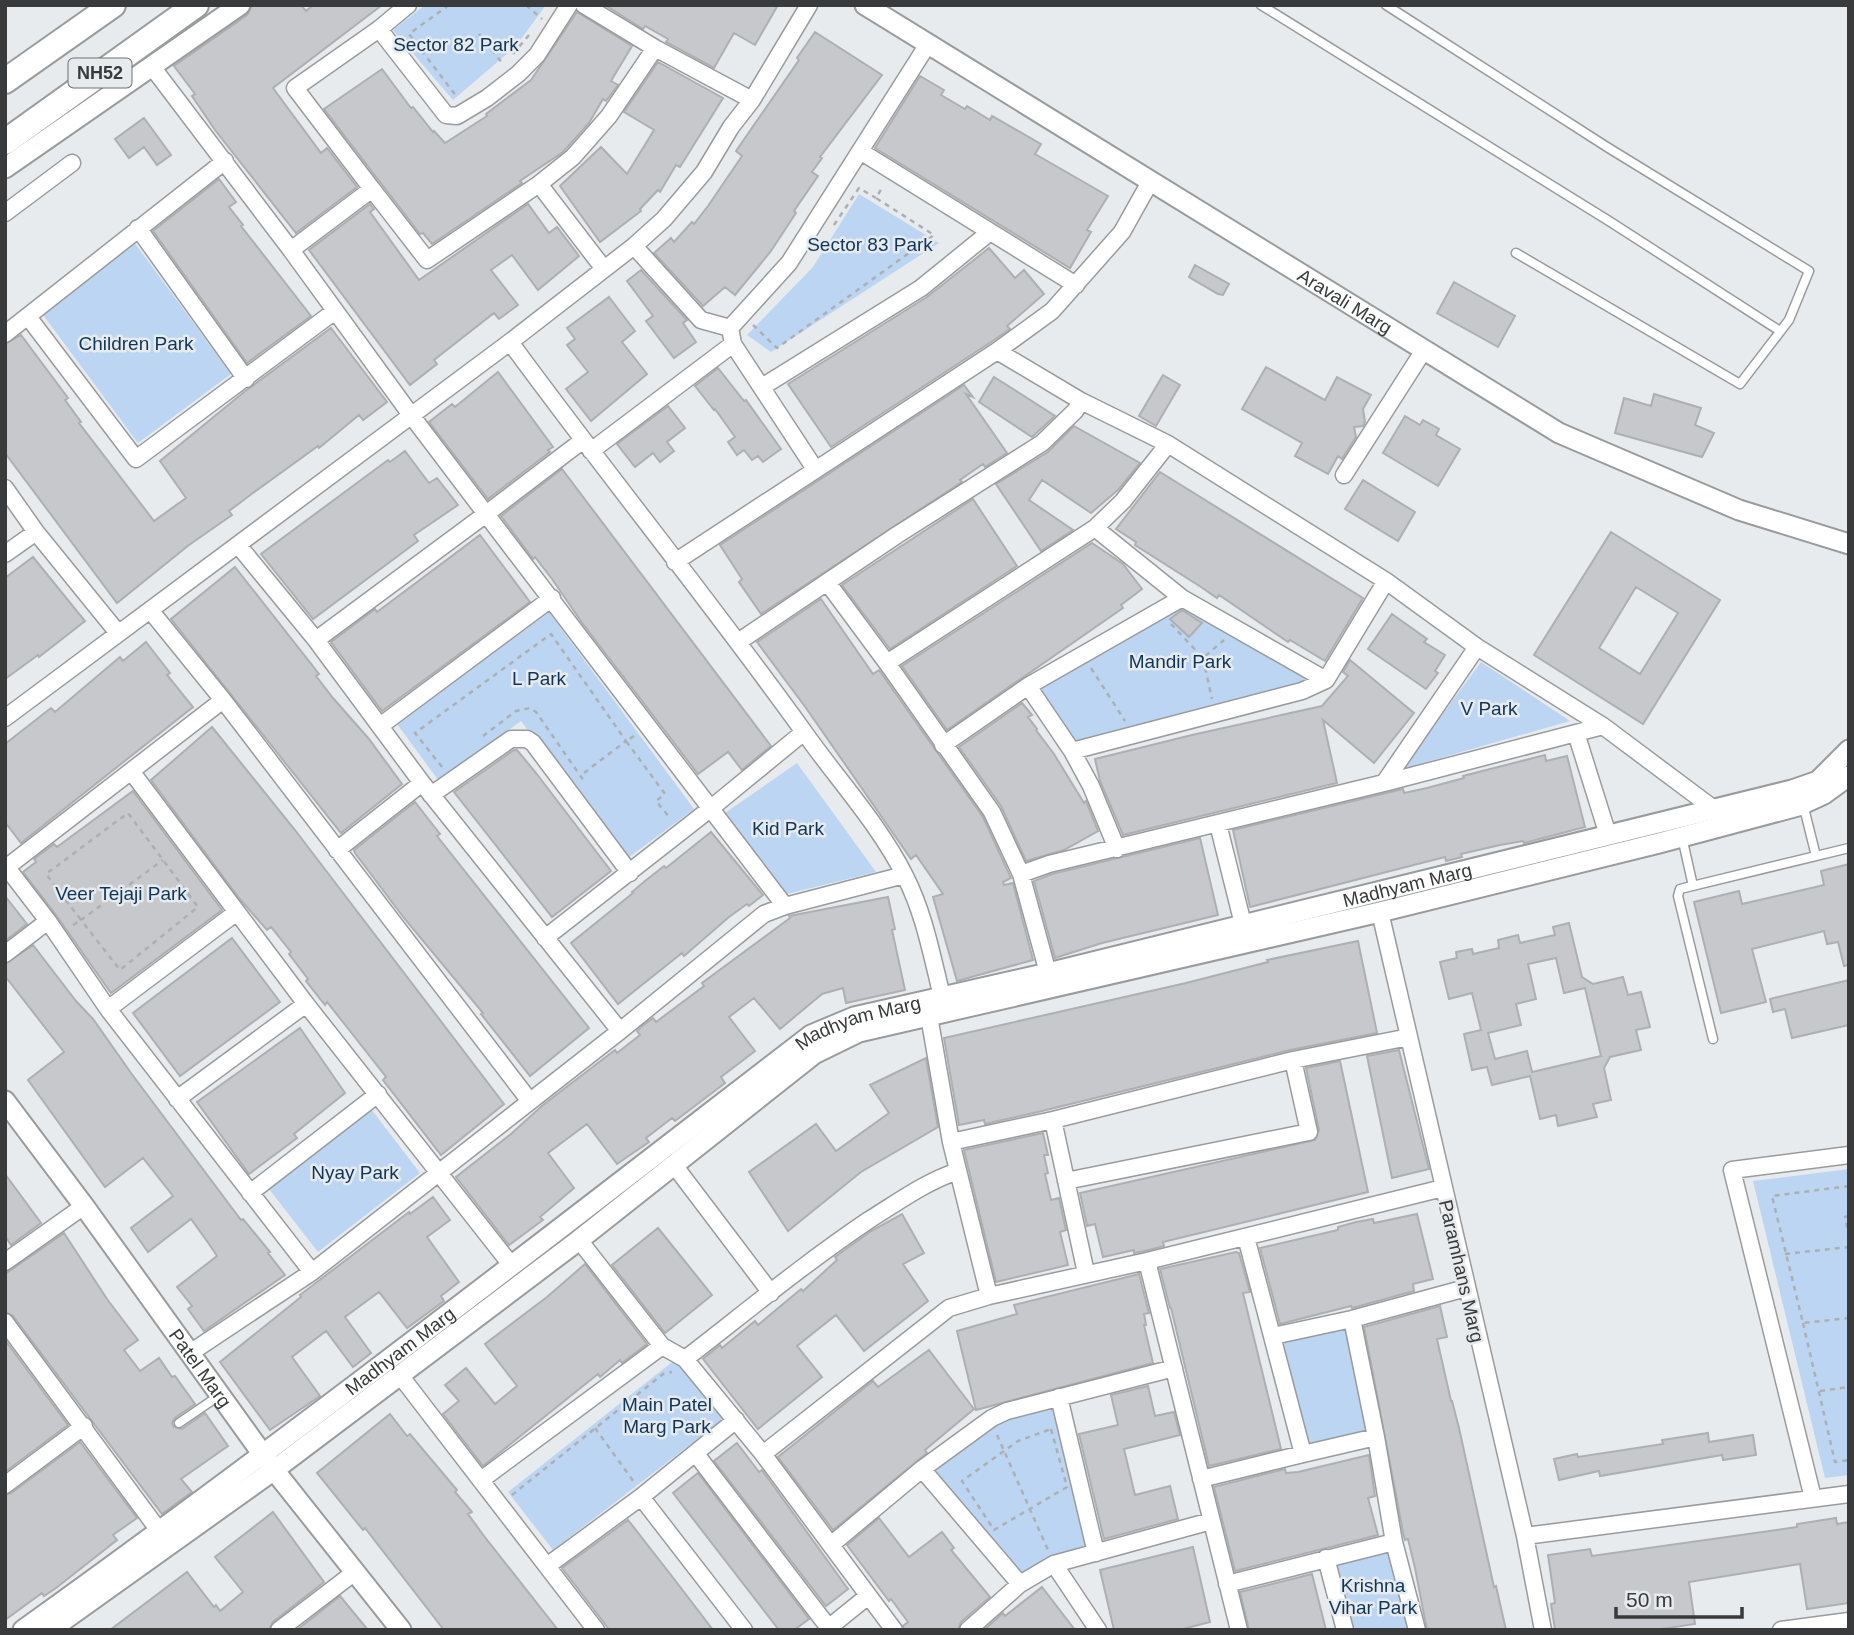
<svg xmlns="http://www.w3.org/2000/svg" width="1854" height="1635" font-family="Helvetica,sans-serif">
	<style>
		.green { fill: #bcd5f2 }
		.building { fill: #c6c8cb; stroke: #adafb2; stroke-width: 2; fill-rule: evenodd }
		.lines { fill: none; stroke-linecap: round; stroke-linejoin: round }
		.service-casing { stroke: #999b9d; stroke-width: 11 }
		.minor-casing { stroke: #999b9d; stroke-width: 19 }
		.tertiary-casing { stroke: #999b9d; stroke-width: 23 }
		.trunk-casing { stroke: #999b9d; stroke-width: 28 }
		.path { stroke: #adb0b1; stroke-width: 2.5; stroke-dasharray: 5 5; stroke-linecap: butt }
		.service { stroke: #fff; stroke-width: 8 }
		.minor { stroke: #fff; stroke-width: 16 }
		.tertiary { stroke: #fff; stroke-width: 19 }
		.trunk { stroke: #fff; stroke-width: 24 }
		.labels { text-anchor: middle; stroke-width: 5; stroke-linejoin: round; paint-order: stroke }
		.shield { fill: #e8ebed; stroke: #6e6f70; stroke-width: 2 }
		.shield-label { font-size: 18px; font-weight: bold; fill: #393a3b }
		.park-label { font-size: 19px; fill: #0e365c; stroke: #e8ebed }
		.street-label { font-size: 19px; fill: #393a3b; stroke: #e8ebed }
	</style>
	<rect width="100%" height="100%" fill="#e8ebed"/>
	<path class="green" d="M425,5H546L516,46L453,100L393,30Z
		M859,194L939,243L771,352L747,335L813,267Z
		M134,242L231,374L138,443L41,312Z
		M1182,598L1326,680L1072,751L1028,686Z
		M548,611L694,809L624,861L521,721L439,781L397,724Z
		M1481,662L1570,721L1402,769Z
		M797,763L876,872L783,895L722,815Z
		M371,1109L420,1173L318,1252L269,1189Z
		M1849,1169V1475L1825,1478L1753,1181Z
		M1352,1319L1372,1437L1302,1451L1274,1341Z
		M676,1359L726,1417L553,1550L508,1492Z
		M1059,1397L1096,1553L1020,1584L922,1469L992,1418Z
		M1390,1550L1409,1630H1352L1337,1563Z"/>
	<path class="building" d="M252,5H301L306,11L313,5H382L273,88L321,153L327,148L357,187L296,233L215,130L192,96L195,94L174,66L247,15Z
		M605,5H778L755,45L734,33L714,68L666,42L668,39L645,26L643,29Z
		M577,12L632,46L611,81L618,85L606,101L603,99L589,123L563,152L520,181L522,183L432,244L423,233L420,234L324,109L382,69L411,108L413,107L433,132L434,131L445,143L487,116L486,114L531,80Z
		M815,32L882,75L820,157L822,158L812,172L818,176L794,211L796,213L771,251L735,295L725,287L703,306L654,253L671,238L674,242L692,222L694,224L708,206L742,156L736,151L799,60L797,58Z
		M658,62L723,98L680,167L676,165L660,192L658,190L640,209L641,211L600,242L560,186L601,147L627,174L654,130L624,112Z
		M920,76L944,90L941,95L965,109L967,106L990,120L992,116L1041,144L1035,154L1108,196L1087,230L1091,232L1070,268L875,148Z
		M144,118L171,155L157,165L144,147L129,158L115,139Z
		M219,179L236,202L229,207L243,225L241,226L311,316L247,363L153,231Z
		M370,204L374,209L370,212L419,280L528,204L549,233L557,227L579,256L538,290L512,255L491,270L518,305L499,319L494,313L434,360L437,364L410,385L309,250Z
		M989,248L1015,278L1024,270L1044,294L1007,326L1010,329L991,342L831,447L788,384L927,297Z
		M1195,265L1229,284L1223,295L1218,294L1189,277Z
		M641,270L687,320L683,323L696,342L674,358L646,321L653,316L627,281Z
		M1454,282L1515,316L1498,347L1437,313Z
		M609,297L635,331L622,342L647,374L591,421L566,389L588,372L567,345L575,339L567,328Z
		M331,328L387,402L363,420L359,415L319,448L318,446L253,493L229,511L232,515L189,545L117,603L5,453V344L21,335L68,398L65,400L81,422L79,423L154,521L186,498L160,461L244,392Z
		M1266,367L1325,400L1337,377L1371,395L1363,409L1365,422L1363,426L1354,427L1356,437L1342,459L1338,456L1328,474L1295,456L1302,443L1242,409Z
		M718,368L744,401L746,400L781,449L763,462L758,456L752,460L744,450L737,455L728,442L735,437L715,409L714,410L695,386Z
		M498,372L553,447L548,450L550,452L488,499L429,422L452,404L455,407Z
		M1163,375L1180,385L1156,426L1139,416Z
		M994,377L1010,387L1055,416L1032,437L979,402Z
		M964,385L973,397L966,394L1007,453L985,467L983,464L960,480L962,482L761,614L739,582L742,579L720,545Z
		M1654,394L1701,408L1695,425L1714,433L1702,457L1615,433L1624,398L1651,406Z
		M668,406L685,428L667,442L674,451L660,462L653,453L635,467L617,444Z
		M1405,416L1420,425L1423,420L1439,429L1436,435L1460,449L1438,486L1383,453Z
		M1074,426L1140,463L1119,489L1091,513L1042,480L1029,500L1073,530L1041,551L996,484L1048,452Z
		M405,451L429,483L437,478L458,505L414,535L418,541L313,619L261,554L388,460L390,462Z
		M562,469L771,746L742,770L728,752L698,774L583,624L552,579L535,557L533,559L501,516Z
		M1160,472L1363,598L1325,661L1290,640L1288,642L1219,595L1217,598L1201,587L1135,545L1136,542L1116,529Z
		M1363,480L1415,512L1398,541L1345,509Z
		M973,499L1017,566L890,649L842,585Z
		M1611,532L1720,600L1643,724L1534,655ZM1636,587L1678,613L1640,674L1599,648Z
		M480,535L530,602L382,711L331,642L375,609L377,612Z
		M1092,543L1123,564L1142,589L1121,605L1123,608L947,730L902,666Z
		M33,557L85,621L39,657L38,655L5,679V578Z
		M235,567L319,674L316,676L333,698L369,739L402,784L341,833L171,619Z
		M821,599L873,674L879,670L983,817L1011,878L1003,882L1004,885L1013,883L1033,960L957,981L933,897L943,894L916,855L911,859L806,708L757,642Z
		M1182,610L1202,623L1189,637L1170,619Z
		M1392,614L1427,639L1424,642L1445,655L1435,671L1438,673L1426,689L1368,649Z
		M146,642L170,673L167,675L193,707L21,843L5,822V744L51,708L55,712L120,657L123,661Z
		M1350,660L1414,713L1374,763L1323,720L1337,783L1123,835L1100,781L1095,759L1192,735L1322,706L1348,676L1343,672Z
		M1022,703L1032,715L1028,717L1037,729L1036,730L1054,754L1084,803L1086,801L1098,831L1064,850L1026,861L1001,806L959,747Z
		M212,727L295,830L504,1104L441,1155L383,1080L386,1077L350,1031L327,1002L325,1005L306,981L308,979L289,954L291,952L271,927L267,930L239,898L151,780Z
		M514,750H517L536,773L611,871L552,917L454,792Z
		M1545,755L1546,761L1567,756L1585,827L1524,843L1523,841L1500,845L1461,854L1462,857L1446,861L1445,857L1250,907L1233,830L1403,789L1404,793L1427,788L1464,778L1463,776Z
		M133,791L222,910L111,993L56,915L23,872L36,862L34,859L54,844L57,847Z
		M415,802L440,834L437,836L589,1028L530,1076L481,1014L483,1013L404,918L355,853L354,850Z
		M711,832L763,895L749,906L747,904L729,917L684,956L682,953L618,1004L571,943L633,893L632,892L645,881L664,866L666,868Z
		M1200,838L1218,915L1102,943L1055,958L1034,881L1052,874Z
		M1849,864V965L1844,966L1838,942L1827,944L1824,931L1752,949L1766,1002L1721,1013L1694,902L1739,891L1742,904L1824,885L1821,871Z
		M5,896L27,924L5,941Z
		M888,897L895,929L892,930L905,990L846,1003L843,988L822,994L780,1029L754,998L729,1017L755,1051L721,1077L725,1083L675,1121L672,1118L646,1138L649,1142L617,1164L587,1124L548,1153L574,1188L540,1217L543,1220L509,1245L456,1177L511,1134L543,1105L615,1050L617,1053L640,1035L637,1031L641,1027L653,1018L656,1022L704,986L702,983L790,918L789,916Z
		M1569,923L1582,977L1593,984L1623,977L1628,995L1641,992L1650,1027L1636,1030L1641,1050L1610,1057L1604,1068L1611,1100L1593,1104L1597,1117L1558,1126L1556,1115L1540,1119L1530,1076L1492,1085L1487,1067L1472,1070L1464,1034L1481,1030L1472,993L1449,999L1440,962L1457,958L1456,952L1472,949L1473,954L1499,948L1498,940L1518,935L1520,943L1555,935L1553,927ZM1556,958L1564,993L1585,988L1601,1056L1532,1072L1527,1051L1495,1059L1488,1033L1521,1025L1516,1004L1536,999L1528,964Z
		M232,938L280,1002L180,1076L133,1013Z
		M1358,941L1377,1033L1290,1050L1038,1112L985,1124L984,1120L959,1125L944,1038L1186,983L1268,962L1267,960Z
		M33,945L76,1001L93,1019L131,1073L241,1220L243,1219L270,1252L268,1253L285,1275L204,1331L188,1309L192,1306L177,1287L217,1256L209,1244L191,1219L148,1252L131,1228L173,1196L143,1158L105,1187L28,1080L64,1052L5,976V964Z
		M1849,980V1025L1792,1038L1785,1009L1773,1012L1770,999Z
		M300,1028L345,1093L294,1134L297,1138L249,1174L197,1102Z
		M1399,1050L1429,1169L1392,1178L1367,1056Z
		M926,1058L938,1127L861,1172L788,1231L749,1172L816,1124L836,1151L889,1113L870,1085Z
		M1340,1061L1368,1192L1163,1242L1164,1246L1145,1251L1134,1253V1250L1103,1257L1095,1224L1087,1226L1080,1193L1315,1140L1319,1130L1306,1068Z
		M1043,1133L1048,1155H1044L1048,1173L1045,1174L1051,1200L1059,1198L1066,1230L1060,1232L1068,1265L996,1282L964,1150Z
		M5,1174L41,1223L11,1245L5,1236Z
		M433,1197L450,1220L427,1237L459,1282L441,1296L444,1301L407,1328L379,1292L345,1317L371,1353L353,1367L326,1331L292,1357L320,1396L270,1430L220,1362L301,1297L300,1295L409,1212L410,1214Z
		M902,1214L924,1253L903,1264L928,1301L864,1351L836,1315L797,1346L822,1377L758,1429L703,1359L720,1345L722,1348L755,1321L758,1325L801,1289L803,1291L837,1260L835,1257L871,1231Z
		M1417,1214L1433,1279L1413,1284L1414,1291L1352,1308L1351,1306L1280,1324L1260,1248L1338,1230V1227L1356,1222L1373,1219L1374,1223Z
		M658,1228L712,1295L665,1333L612,1265Z
		M64,1233L107,1299L138,1340L124,1350L140,1371L159,1358L172,1377L175,1376L195,1404L175,1418L172,1423L174,1427L182,1429L205,1413L228,1446L181,1479L192,1492L162,1514L13,1316L5,1312V1274Z
		M1236,1252L1239,1253L1250,1292L1243,1293L1281,1449L1209,1466L1171,1308H1170L1160,1269Z
		M585,1264L647,1344L622,1363L620,1360L600,1377L598,1374L483,1466L443,1414L459,1401L445,1385L466,1368L495,1404L517,1386L485,1344L547,1297Z
		M1139,1274L1149,1313L1144,1314L1146,1325H1144L1153,1363L976,1410L957,1331L1017,1314L1014,1305Z
		M1440,1306L1447,1337L1437,1339L1451,1401H1452L1459,1428L1494,1587L1496,1586L1506,1630H1427L1415,1568L1408,1539L1405,1540L1403,1532L1364,1327Z
		M5,1340L68,1425L5,1472Z
		M929,1350L974,1409L925,1450L927,1453L833,1530L778,1457L873,1381L878,1387Z
		M1148,1386L1155,1416L1174,1412L1180,1435L1124,1449L1135,1495L1170,1486L1178,1519L1104,1539L1079,1434L1118,1425L1111,1395Z
		M390,1414L407,1436L410,1434L457,1490L455,1492L472,1512L468,1514L484,1536L558,1630H444L365,1528L363,1530L317,1473Z
		M1708,1433L1709,1442L1753,1435L1756,1455L1723,1460L1722,1455L1600,1476L1599,1471L1559,1480L1554,1459L1577,1454L1578,1457L1663,1444L1662,1440Z
		M80,1442L137,1518L113,1535L117,1540L56,1588L44,1596L42,1593L5,1620V1495L11,1493Z
		M737,1443L759,1472L762,1470L848,1589L826,1606L714,1461Z
		M1369,1455L1375,1496L1368,1498L1378,1535L1235,1571L1214,1487L1285,1469L1286,1473L1298,1472Z
		M698,1473L809,1619L794,1630H779L673,1493Z
		M273,1512L324,1582L273,1622L269,1630H110L187,1572L214,1607L216,1605L220,1611L243,1592L215,1557Z
		M879,1518L909,1557L942,1532L954,1548L951,1550L990,1597L961,1622L958,1630H904L903,1626L908,1622L891,1599L889,1601L847,1545Z
		M1836,1518L1837,1524L1849,1522V1603L1807,1609L1800,1564L1689,1582L1695,1624L1655,1630H1555L1551,1604L1555,1603L1548,1555L1590,1549L1592,1556L1797,1527V1524Z
		M628,1520L671,1575L713,1630H609L605,1624L562,1568Z
		M1193,1547L1210,1622L1179,1630H1114L1100,1570Z
		M1312,1574L1326,1630H1249L1240,1592Z
		M1042,1587L1075,1630H984L1003,1613L1005,1616Z
		M340,1596L368,1630H297Z"/>
	<g class="lines">
		<g class="service-casing">
			<path id="service" d="M1261,5L1609,221L1780,331
				M1386,5L1607,147L1809,271L1789,320L1740,384L1516,253
				M1803,804L1816,856
				M1682,837L1693,886
				M1713,1039L1678,896L1680,889L1849,848
				M179,1423L220,1395"/>
		</g>
		<g class="minor-casing">
			<path id="minor" d="M584,5L655,48L752,100
				M379,29L446,115L457,116L487,98L518,74L537,55L569,5
				M153,68L291,250
				M860,151L1076,285
				M372,189L295,88L379,29L408,5
				M5,213L72,163
				M138,228L246,379
				M634,246L701,320L730,328L789,263L928,44
				M604,269L539,184L573,157L609,116L655,48
				M29,318L136,459L335,311
				M731,333L733,344L815,469
				M5,334L225,161
				M510,342C606,473 709,600 804,732C837,779 879,824 905,876C926,917 933,963 945,1008
				M997,351L1081,401L1168,444L1386,581L1477,647L1603,726L1714,809
				M762,387L921,288L990,232
				M582,441L486,514L785,906
				M591,451L733,344
				M1344,475L1424,350
				M5,488L36,532L118,633
				M1095,528L1182,598L1326,680
				M238,545L316,640L422,783L620,1031
				M5,554L36,532
				M675,562L997,351L1052,311L1122,232L1150,182
				M827,582L887,663L992,812L1021,874L1048,973
				M150,610L223,700L529,1100
				M316,640L486,514L411,415L291,250L372,189L427,260L539,184
				M738,642L897,535L1042,443L1075,411L1081,401
				M887,663L1095,528L1123,501L1168,444
				M1028,686L1072,751L1091,786L1117,849
				M5,718L510,342L634,246L664,219L704,172L731,127L752,100L809,5
				M380,726L552,598
				M1576,733L1608,835
				M943,745L1028,686L1182,598
				M1072,751L1302,691L1326,680L1386,581
				M131,771L306,1004L512,1266
				M1384,783L1603,726
				M431,795L511,739H527L533,743L630,873
				M1218,824L1243,924
				M337,850L422,783
				M5,865L48,921L108,1009L312,1272
				M7,867L223,700
				M1021,874L1049,864L1384,783L1477,647
				M1380,912L1525,1536L1543,1630
				M545,938L710,809L804,732
				M5,954L48,921
				M108,1009L237,912
				M929,1016L951,1142L989,1296
				M177,1099L306,1004
				M1053,1120L1086,1273
				M951,1142L1053,1120L1293,1060L1409,1037
				M674,1165L771,1293
				M1066,1181L1309,1132L1293,1060
				M250,1193L378,1094
				M1246,1237L1303,1454L1376,1437L1394,1542L1417,1630
				M579,1240L662,1346L685,1359L763,1454L894,1630
				M1147,1261L1239,1630
				M5,1262L84,1206
				M1352,1319L1376,1437
				M5,1322L160,1532
				M1273,1336L1352,1319L1466,1288
				M190,1353L312,1272L620,1031L764,914L785,906L904,875
				M685,1359C746,1312 805,1263 869,1220C898,1202 925,1182 958,1171
				M399,1374L596,1630
				M1059,1397L1096,1553
				M696,1454L829,1628
				M763,1454L949,1308L989,1296L1147,1261L1443,1188
				M922,1469L1020,1584
				M1201,1479L1303,1454
				M481,1480L662,1346
				M5,1485L84,1426
				M641,1497L744,1630
				M1813,1498L1732,1170L1849,1155
				M1525,1536L1849,1494
				M832,1544L922,1469L992,1418L1007,1411L1174,1368
				M1326,1558L1345,1630
				M1054,1564L1098,1630
				M547,1566L641,1497L736,1420
				M1227,1584L1394,1542
				M279,1630L355,1572
				M826,1630L868,1596
				M968,1630L1020,1584L1054,1564L1211,1521
				M1781,1630L1849,1621"/>
		</g>
		<g class="tertiary-casing">
			<g id="tertiary">
				<path id="s1" d="M865,5L1559,433L1739,510L1849,544"/>
				<path d="M5,168L240,5"/>
				<path id="s2" d="M5,1101L84,1206L274,1470L401,1630"/>
				<path id="s3" d="M23,1630C291,1438 550,1236 811,1035L854,1017L1048,973L1792,790L1818,781L1849,750"/>
				<path d="M50,1630L274,1470L579,1240L814,1054L859,1032L1380,912L1659,843L1798,806L1824,794L1849,776"/>
			</g>
		</g>
		<g class="trunk-casing">
			<path id="trunk" d="M5,81L113,5
				M5,142L196,5"/>
		</g>
		<path class="path" d="M449,5L409,34L457,97
			M526,5L542,19
			M479,34L503,64
			M513,54L529,35
			M834,225L859,188L876,198
			M753,325L777,348L934,235L876,198L883,186
			M1171,624L1203,658L1224,640
			M1203,658L1212,699
			M1091,668L1125,721
			M483,736L516,711L530,708L536,712L584,781
			M634,736L626,741L665,794L656,801L670,818
			M442,767L415,733L551,634L626,741L580,776
			M73,925L81,920L46,874L128,813L198,907L120,970L81,920L163,860
			M1849,1186L1772,1196L1803,1323L1849,1318
			M1849,1216L1845,1217L1849,1237
			M1785,1254L1849,1247
			M1803,1323L1835,1462L1849,1460
			M1820,1391L1849,1387
			M595,1428L634,1482
			M1051,1429L1067,1487L994,1530L962,1481L1018,1441Z
			M997,1435L1048,1550
			M512,1495L663,1374L672,1372"/>
		<use href="#service" class="service"/>
		<use href="#minor" class="minor"/>
		<use href="#tertiary" class="tertiary"/>
		<use href="#trunk" class="trunk"/>
	</g>
	<g class="labels">
		<rect class="shield" x="68.5" y="58.5" width="63" height="29" rx="5"/>
		<g class="shield-label">
			<text x="100" y="79">NH52</text>
		</g>
		<g class="park-label">
			<text x="456" y="51">Sector 82 Park</text>
			<text x="870" y="251">Sector 83 Park</text>
			<text x="136" y="350">Children Park</text>
			<text x="1180" y="668">Mandir Park</text>
			<text x="539" y="685">L Park</text>
			<text x="1489" y="715">V Park</text>
			<text x="788" y="835">Kid Park</text>
			<text x="121" y="900">Veer Tejaji Park</text>
			<text x="355" y="1179">Nyay Park</text>
			<text x="667" y="1411">Main Patel<tspan x="667" dy="22">Marg Park</tspan></text>
			<text x="1373" y="1592">Krishna<tspan x="1373" dy="22">Vihar Park</tspan></text>
		</g>
		<g class="street-label">
			<text dy="7" stroke="none"><textPath href="#s1" startOffset="564">Aravali Marg</textPath></text>
			<text dy="7" stroke="none"><textPath href="#s3" startOffset="1603">Madhyam Marg</textPath></text>
			<text dy="7" stroke="none"><textPath href="#s3" startOffset="1036">Madhyam Marg</textPath></text>
			<text transform="translate(1462 1271) rotate(77)" y="7">Paramhans Marg</text>
			<text dy="7" stroke="none"><textPath href="#s3" startOffset="469">Madhyam Marg</textPath></text>
			<text dy="7" stroke="none"><textPath href="#s2" startOffset="331">Patel Marg</textPath></text>
		</g>
	</g>
	<rect width="1854" height="1635" fill="none" stroke="#393a3b" stroke-width="14"/>
	<path d="M1616 1607v10h126v-10" fill="none" stroke="#393a3b" stroke-width="3.5"/>
	<text x="1626" y="1607" font-size="21" fill="#393a3b" stroke="#e8ebed" stroke-width="5" paint-order="stroke">50 m</text>
</svg>
